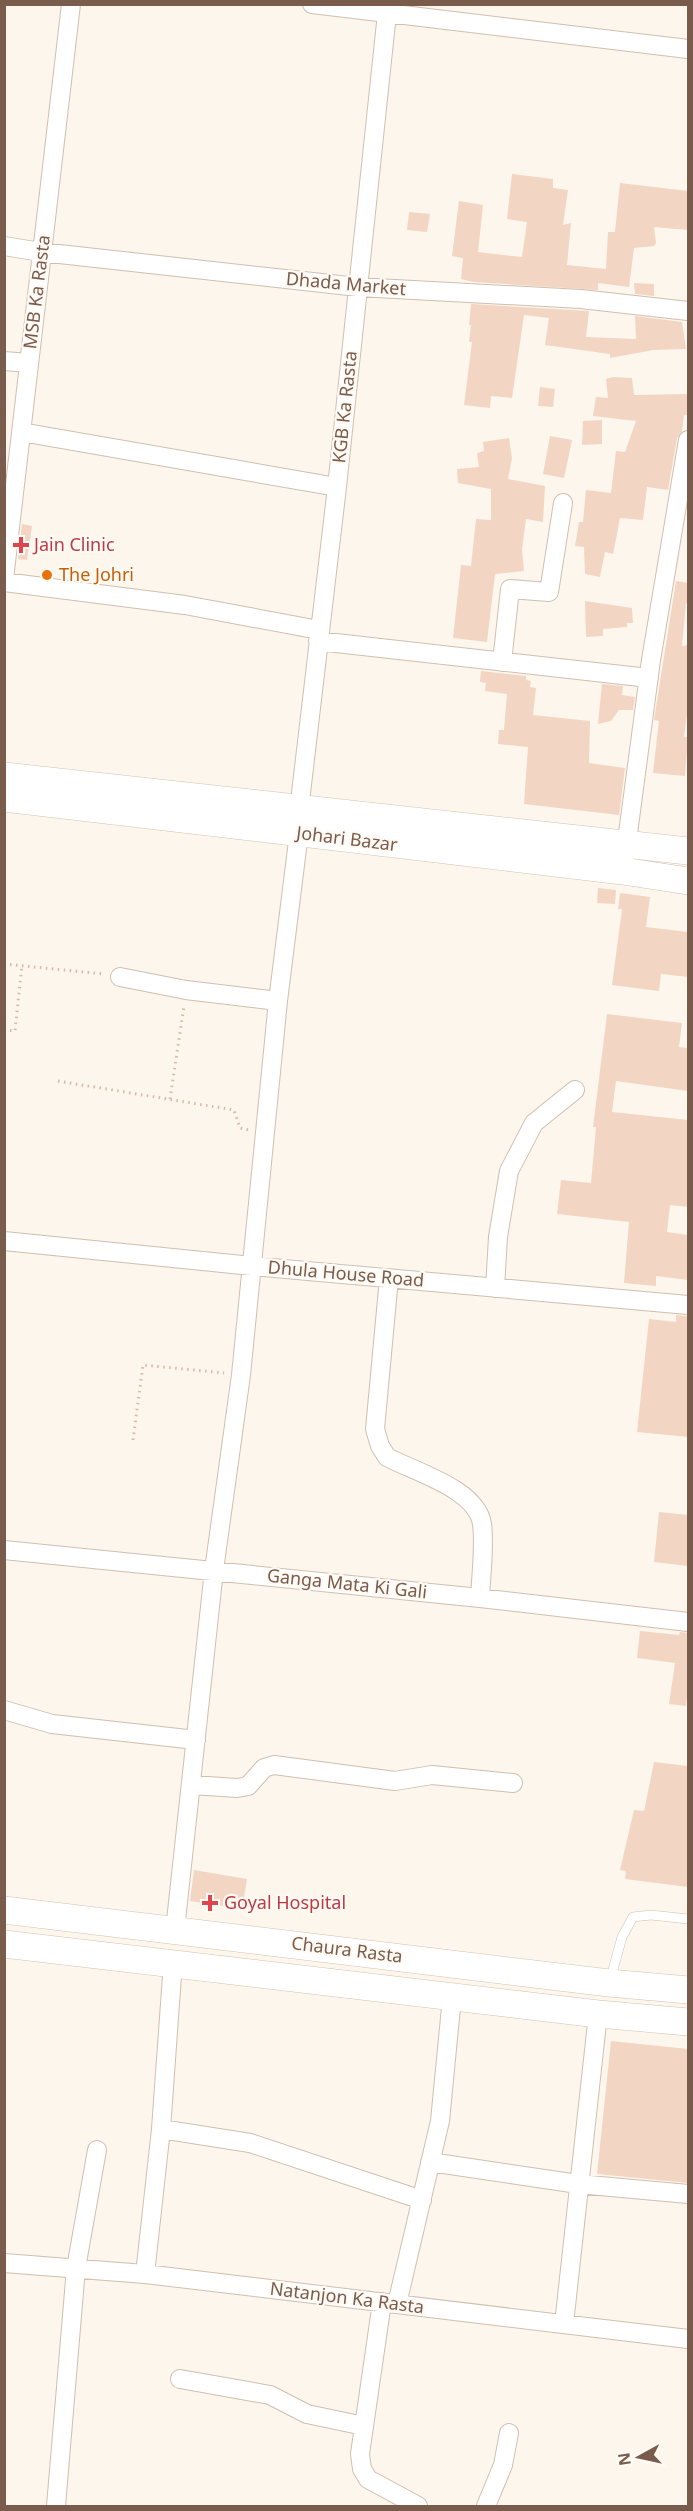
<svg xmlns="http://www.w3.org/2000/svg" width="693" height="2511" font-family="'Noto Sans',sans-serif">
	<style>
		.building { fill: #f3d5c3 }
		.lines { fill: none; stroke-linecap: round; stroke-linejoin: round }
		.lane-casing { stroke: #d1beb0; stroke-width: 10 }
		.street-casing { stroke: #d1beb0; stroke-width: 20 }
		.secondary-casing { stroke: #d6c0b0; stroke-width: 28 }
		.path { stroke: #d9b8a5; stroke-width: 3; stroke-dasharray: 1.5 4.5; stroke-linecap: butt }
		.lane { stroke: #fff; stroke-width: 9 }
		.street { stroke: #fff; stroke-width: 18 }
		.secondary { stroke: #fff; stroke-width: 27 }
		.health-dot { fill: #e0444e; stroke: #fffaf3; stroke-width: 2 }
		.food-dot { fill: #e8710a; stroke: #fffaf3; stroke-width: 2 }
		.labels { text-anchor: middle; stroke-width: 4.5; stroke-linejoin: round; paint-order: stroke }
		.street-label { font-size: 18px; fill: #7a5c4d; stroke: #fffaf3 }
		.health-label { font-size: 18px; fill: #be3a42; stroke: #fffaf3; text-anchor: start }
		.food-label { font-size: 18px; fill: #c56008; stroke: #fffaf3; text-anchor: start }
	</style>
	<rect width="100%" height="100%" fill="#fdf6ec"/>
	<path class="building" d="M512,174L553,179V188L568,190L563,225L571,223L567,265L606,269L608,232H615L620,183L688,191V230L654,227L656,243L654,246L634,248L629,287L598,283V290L474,282L461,279L463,258L452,256L459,201L483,205L478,252L522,257L527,222L507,219Z
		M409,212L430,214L427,232L407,230Z
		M634,283L654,284V296L635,294Z
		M471,304L589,311L586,337L636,339L635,316L682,322L686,349L653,350L610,358V354L545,345L549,318L524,315L512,398L491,396L490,408L464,405L472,342H469L471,325H469Z
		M613,377L632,378L634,395L688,394V415H684L682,431L677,438L668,490L647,487L643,520L620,518L613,554L605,552L600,577L585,574L584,547L575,546L579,522H583L586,490L611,493L616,451L625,452L636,421L593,416L596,397L608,398L606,379Z
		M540,387L555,389L553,407L538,406Z
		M602,420V444L582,445L583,421Z
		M550,436L572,440L564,478L543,474Z
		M509,438L512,458L508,479L545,486L543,522L526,519L522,549L524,571L495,574L487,642L453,638L461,565L471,566L476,519L491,520V489L458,483L457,469L479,467L477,453L484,451L483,442Z
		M22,524L32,526L27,560L18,559Z
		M676,581L688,583V604L686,603L682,646L688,645V708L684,737H688L685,776L653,773L659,721L654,720Z
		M585,601L632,608L633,623H627V627L603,629V636L586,637Z
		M481,671L526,676V680L531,681L530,687L536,688L533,715L590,721L589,763L625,768L619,815L524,804L528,747L498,744L499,730H504L507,694L485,691L486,683L480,682Z
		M602,684L623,686L622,695L635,697L633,710H619L611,721L598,724Z
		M598,888L616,890L615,904L597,903Z
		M620,893L650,897L646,927L688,932V977L661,974L659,991L612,985L622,909H618Z
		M607,1014L682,1023L679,1047L688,1048V1091L616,1081L612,1112L688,1120V1207L670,1205L667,1232L688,1235V1280L656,1276V1286L624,1283L629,1222L557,1214L561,1180L591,1183L596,1127H593Z
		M676,1315L688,1316V1437L637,1432L649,1319L676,1322Z
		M659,1512L688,1515V1566L654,1562Z
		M640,1631L679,1635L680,1632L688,1633V1687L686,1706L669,1704L675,1663L637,1658Z
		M654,1762L688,1766V1887L625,1879L626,1871L620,1870L634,1810L644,1811Z
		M194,1870L247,1879L242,1909L190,1901Z
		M611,2041L688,2049V2183L597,2174Z"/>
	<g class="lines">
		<g class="lane-casing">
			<path id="lane" d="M610,1981L622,1937L633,1917L651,1915L688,1919"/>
		</g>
		<g class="street-casing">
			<path id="street" d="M312,4L688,49
				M4,246L41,252L358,287L581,299L688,311
				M4,361L29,363
				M21,432L337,487
				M4,579L71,4
				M4,582L185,605L319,630
				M318,641L649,678
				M502,662L510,589L549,592L563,503
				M299,810L337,487L388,4
				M625,856L651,660L688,440
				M120,977L186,990L278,1001
				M4,1241L252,1266L688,1305
				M389,1278L375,1429L380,1446L387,1457C415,1472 477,1489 482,1524C485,1546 481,1575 480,1598
				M495,1288L498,1237L509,1171L534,1123L575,1090
				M4,1550L480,1598L688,1622
				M4,1710L52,1724L196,1740
				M192,1785L237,1788L248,1786L264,1768L274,1765L395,1781L432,1775L513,1783
				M175,1930L214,1570L241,1375L278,1001L299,833
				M161,2129L250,2143L422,2200
				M430,2162L578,2184L688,2194
				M4,2263L145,2274L688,2339
				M145,2274L161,2129L173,1962
				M382,2302L360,2454L362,2469L368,2479L418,2506
				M397,2304L440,2121L452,1997
				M564,2324L598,2014
				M180,2379L270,2395L307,2414L364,2426
				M56,2506L76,2268L97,2150
				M486,2506L503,2465L509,2433"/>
		</g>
		<g class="secondary-casing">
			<path id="secondary" d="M4,776L688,851
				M4,798L623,871L688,881
				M4,1910L609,1983L688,1990
				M4,1944L598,2014L688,2022"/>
		</g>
		<path class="path" d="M4,964L104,974
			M4,1030L15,1031L22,965
			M58,1081L234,1110L240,1128L249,1130
			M170,1099L184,1006
			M133,1440L143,1365L224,1373"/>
		<use href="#lane" class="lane"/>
		<use href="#street" class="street"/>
		<use href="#secondary" class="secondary"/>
	</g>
	<g class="health-dot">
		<path d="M18 536h6v6h6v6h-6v6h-6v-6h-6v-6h6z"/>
		<path d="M207 1894h6v6h6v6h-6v6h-6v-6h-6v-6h6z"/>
	</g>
	<circle class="food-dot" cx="47" cy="575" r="6"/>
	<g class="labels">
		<g class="street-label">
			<text transform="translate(346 284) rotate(5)" y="6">Dhada Market</text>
			<text transform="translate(37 292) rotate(-83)" y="6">MSB Ka Rasta</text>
			<text transform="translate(345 407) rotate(-84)" y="6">KGB Ka Rasta</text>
			<text transform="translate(347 839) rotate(7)" y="6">Johari Bazar</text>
			<text transform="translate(346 1274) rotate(5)" y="6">Dhula House Road</text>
			<text transform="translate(347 1584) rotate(6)" y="6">Ganga Mata Ki Gali</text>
			<text transform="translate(347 1950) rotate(7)" y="6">Chaura Rasta</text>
			<text transform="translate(347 2298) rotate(7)" y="6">Natanjon Ka Rasta</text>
		</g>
		<g class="health-label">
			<text x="34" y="551">Jain Clinic</text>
			<text x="224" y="1909">Goyal Hospital</text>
		</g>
		<g class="food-label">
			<text x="59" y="581">The Johri</text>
		</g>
	</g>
	<rect width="693" height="2511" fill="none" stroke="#7a5c4d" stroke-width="12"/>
	<g transform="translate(639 2457) rotate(262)" stroke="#fffaf3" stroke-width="4.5" paint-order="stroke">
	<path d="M0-4.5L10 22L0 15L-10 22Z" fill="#7a5c4d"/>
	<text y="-9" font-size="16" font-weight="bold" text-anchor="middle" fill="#7a5c4d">N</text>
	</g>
</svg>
